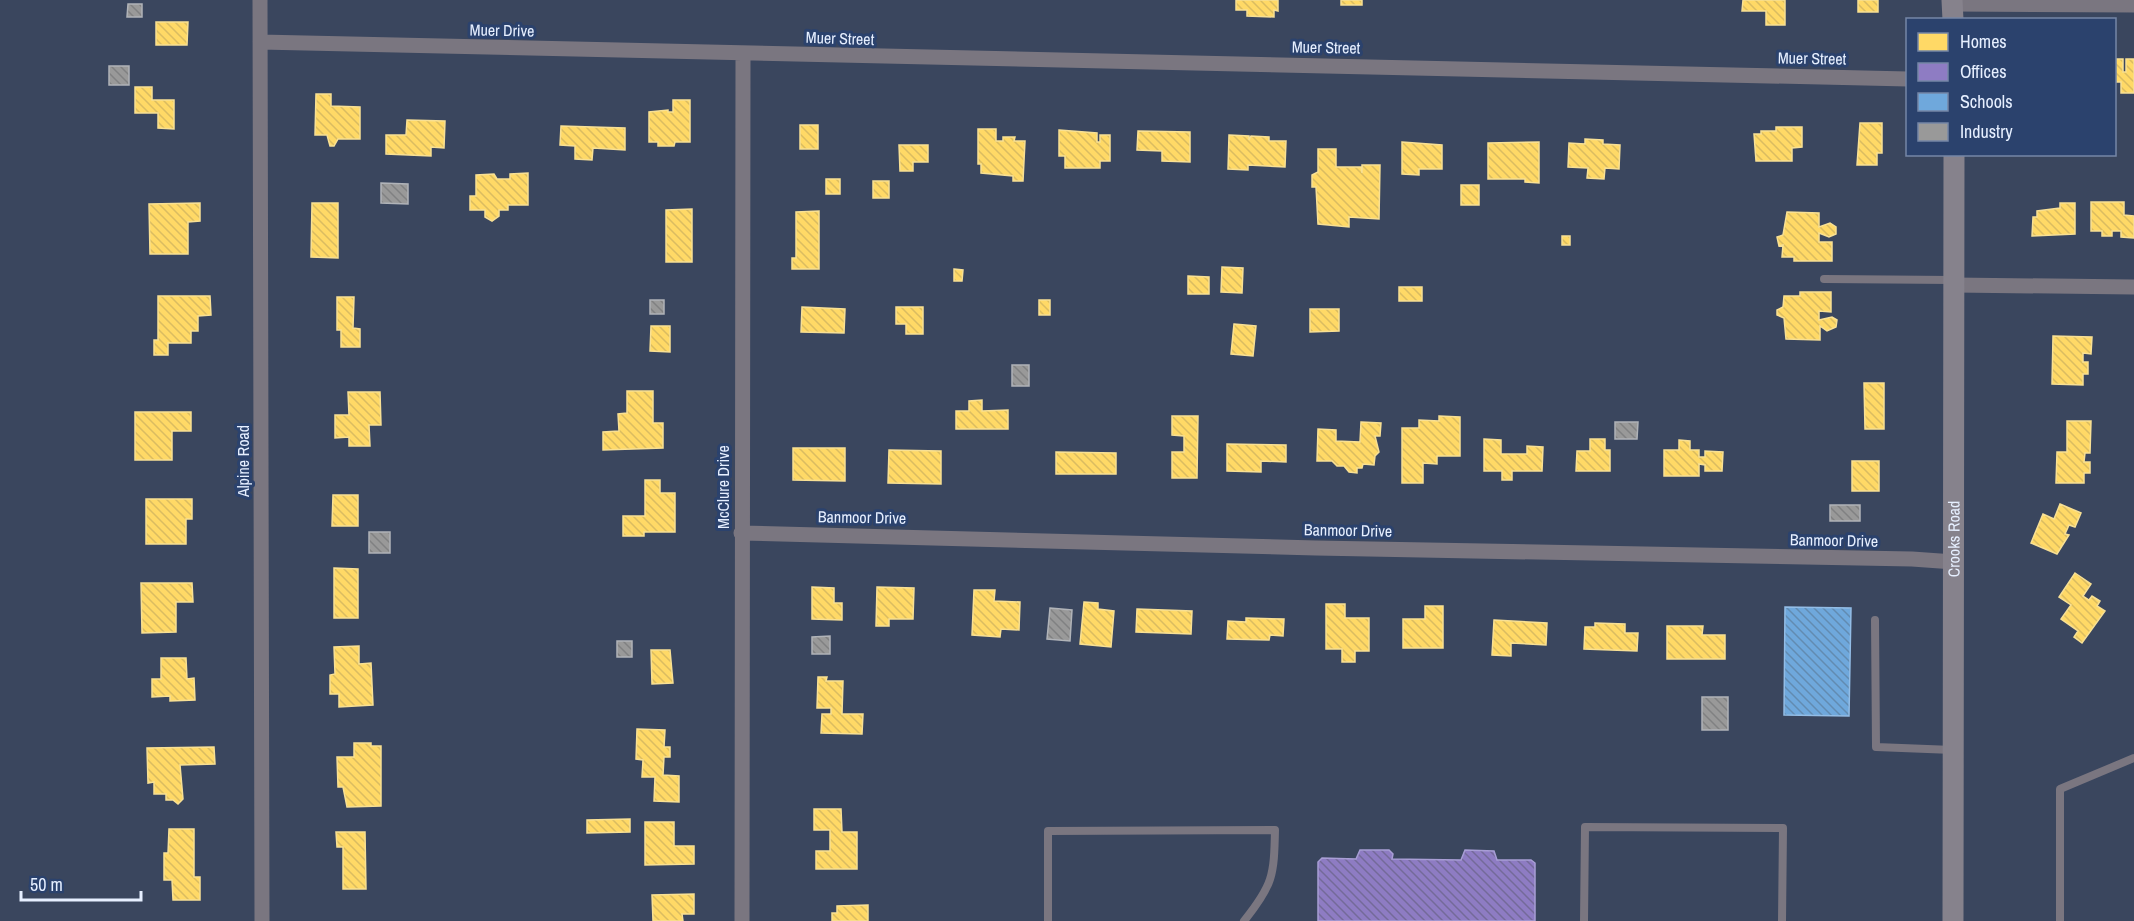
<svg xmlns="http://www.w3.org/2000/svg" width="2134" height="921" font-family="'Archivo Narrow',sans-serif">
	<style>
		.homes { fill: url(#homes-back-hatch); stroke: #f8e094; stroke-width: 1.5 }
		.offices { fill: url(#offices-back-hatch); stroke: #a89ed5; stroke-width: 1.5 }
		.schools { fill: url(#schools-back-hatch); stroke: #93bde6; stroke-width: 1.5 }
		.industry { fill: url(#industry-back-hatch); stroke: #b0b3b8; stroke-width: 1.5 }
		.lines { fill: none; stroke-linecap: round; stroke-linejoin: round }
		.lane { stroke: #7a7680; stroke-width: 8 }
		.street { stroke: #7a7680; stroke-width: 15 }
		.secondary { stroke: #86828c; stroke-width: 21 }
		.labels { text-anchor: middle; stroke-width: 6; stroke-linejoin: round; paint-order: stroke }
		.street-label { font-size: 16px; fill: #e6efff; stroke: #2b426d }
	</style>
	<defs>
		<pattern id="homes-back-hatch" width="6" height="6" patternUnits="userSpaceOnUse" patternTransform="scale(1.5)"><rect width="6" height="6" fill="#ffd966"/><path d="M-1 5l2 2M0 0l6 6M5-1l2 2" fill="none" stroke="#dabc61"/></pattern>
		<pattern id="offices-back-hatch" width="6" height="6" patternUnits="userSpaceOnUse" patternTransform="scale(1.5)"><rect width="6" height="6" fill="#8e7cc3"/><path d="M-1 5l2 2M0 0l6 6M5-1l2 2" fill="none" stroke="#746a99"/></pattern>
		<pattern id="schools-back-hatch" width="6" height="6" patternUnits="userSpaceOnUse" patternTransform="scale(1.5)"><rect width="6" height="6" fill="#6fa8dc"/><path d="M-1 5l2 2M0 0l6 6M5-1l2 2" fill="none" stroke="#628bb1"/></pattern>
		<pattern id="industry-back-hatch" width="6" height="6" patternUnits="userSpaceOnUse" patternTransform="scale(1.5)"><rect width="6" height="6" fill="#999"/><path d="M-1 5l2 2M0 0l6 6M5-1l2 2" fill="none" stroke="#808182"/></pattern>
	</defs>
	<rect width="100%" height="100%" fill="#3a465e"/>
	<path class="homes" d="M1236,0H1278V11L1274,10V17L1247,16V10H1236Z
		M1341,0H1362V5H1341Z
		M1743,0H1785V25H1766V11H1742Z
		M1858,0H1878V12H1858Z
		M156,22H188L187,45H156Z
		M2114,59H2123V72H2126V59H2134V93H2121V82H2114Z
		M135,87H152V100H174V129L158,128V113H135Z
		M316,94H331V106L360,107V139H338L334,146H330L327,135H315Z
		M673,100H690V142H675L674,146H658V142H649V112L668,110V112H673Z
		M407,120L445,121L444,148L431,147V156L386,154V135H406Z
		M1860,123H1882V153H1877V165H1857Z
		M800,125H818V149H800Z
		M561,126L625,128V150L593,148L592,160L575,159V146L560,145Z
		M1776,127H1802V147L1792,148V161H1756L1754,134H1761V131H1776Z
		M978,129H996V141H1003V137H1015L1014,141H1025L1023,181H1013V176L981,173V164H978Z
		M1059,130L1097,133V142H1100V135H1110V161H1100V168H1065V156H1059Z
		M1138,131L1190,132V162L1162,161V151L1137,150Z
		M1229,135L1249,136V140L1251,136L1269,137V141H1286L1285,167L1248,165V170L1228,169Z
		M1585,139L1603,140V144L1620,145L1619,169L1605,168L1604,179L1587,178L1588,168L1568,167L1569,143L1585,144Z
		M1402,142L1442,145V169H1419V175L1402,174Z
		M1539,142V183L1525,182V179H1488V143Z
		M899,145H928V162H913V171H900Z
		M1318,149H1336V167H1361L1362,173V165H1380L1379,219L1349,217V227L1318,224L1316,187H1312V175L1318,172Z
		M528,173V205H508V210H499V216L492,221L485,217V210H470V196H476V175L494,174L497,179H510V174Z
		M826,179H840V194H826Z
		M873,181H889V198H873Z
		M1461,185H1479V205H1461Z
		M2091,202H2124V215L2134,216V238L2121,237V231H2112V236H2102V231H2091Z
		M200,203V221L188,222V254H150L149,204Z
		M312,203H338V258L311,257Z
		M2060,203H2075V234L2032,236L2033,217H2037V211L2060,208Z
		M692,209V262H666V210Z
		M819,211V269H792V258H796V212Z
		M1787,212L1819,213V227L1830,223L1836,227V234L1829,237L1819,233V242H1832V261H1794V257H1782L1783,245L1779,246L1777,237L1783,235Z
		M1562,236H1570V245H1562Z
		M1222,267L1243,268L1242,293L1221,292Z
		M954,269L963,270L962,281H954Z
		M1188,276L1209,277V294H1188Z
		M1399,287H1422V301H1399Z
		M1800,292H1831V312L1819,311V320L1832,317L1837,320L1836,327L1827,331L1820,326V340L1786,339L1784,318L1777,315V310L1783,307L1784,296H1800Z
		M158,296H210L211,315L198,316V331H191V343H168V355H154V340H158Z
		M337,297H354L353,328L360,329V347H341V330H337Z
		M1039,300H1050V315H1039Z
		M802,307L845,309L844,333L801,332Z
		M896,307H923V334H906V324H896Z
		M1310,309H1339V331L1310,332Z
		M1234,324L1256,326L1253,356L1231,354Z
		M651,326H670V352L650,351Z
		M2053,336L2092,337L2091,354L2083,353V362H2088V374H2083V385L2052,384Z
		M1864,383H1884V429H1865Z
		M627,391H653V423H663V448L603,450V432L619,431L618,414L627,413Z
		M348,392H380L381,425H369L370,446H349V437L335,438V415H349Z
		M982,400V411L1008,410V429H956V411H969V401Z
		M135,412H191V431H172V460H135Z
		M1172,416H1198L1197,478H1172V452H1184V436L1172,435Z
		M1439,416L1460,417V456H1437V464L1423,463V483H1402V428H1419V420L1439,421Z
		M2067,421H2091L2090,453H2085L2084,462H2090V473H2084V483H2056L2057,452H2067Z
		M1361,422L1381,423L1380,436H1375L1379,452L1375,456L1374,465L1363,464L1362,468H1357V473L1349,472L1344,466H1337L1332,461H1317L1318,429L1336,430V441L1360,442Z
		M1484,439L1501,440V454H1527V446L1543,447L1542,471H1512V480H1502V471H1484Z
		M1590,439H1605V450H1610V471H1576L1577,451H1590Z
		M1679,440L1690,441V450H1699V457H1705V451L1723,452L1722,471H1705V465L1699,464V476H1664V450H1679Z
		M1227,444L1286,445V462L1261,461V472L1227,471Z
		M793,448H845V481L793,480Z
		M889,450L941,451V484L888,483Z
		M1056,452L1116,453V474H1056Z
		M1852,461H1879V491H1852Z
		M645,480H660V493H675V532H644V536H623V516H645Z
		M333,495H358V526H332Z
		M146,499H192V519H186V544H146Z
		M2060,504L2081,513L2075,527L2069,525L2065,534L2069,535L2057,554L2031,543L2043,514L2054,519Z
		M334,568L358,569V618H334Z
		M2075,573L2091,584L2083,596L2089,600L2092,596L2100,601L2097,606L2105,611L2082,643L2074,637L2078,631L2061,619L2071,605L2059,597Z
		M141,583H192L193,602H176V632L142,633Z
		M812,587L834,588V603H842V620L812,619Z
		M877,587L914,588L913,619H889V626H876Z
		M974,590H995L994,601L1020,602L1019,630L1001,629L1000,637L972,635Z
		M1084,602L1098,603V609L1114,611L1111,647L1080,644Z
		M1326,604H1345V618H1369V651H1355V662H1342V649H1326Z
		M1425,606H1443V648H1403V619H1425Z
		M1137,609L1192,611L1191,634L1136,632Z
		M1246,618L1284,619L1283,636L1270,635L1269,640L1227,639L1228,621L1246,622Z
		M1494,620L1547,623L1546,645L1511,643V656L1492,655Z
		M1595,623L1625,624V633H1638L1637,651L1584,649L1585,627H1595Z
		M1667,626H1703L1702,635H1725V659H1667Z
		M359,646V664L371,663L373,705L339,707V694H330V675L335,674L334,647Z
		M651,650H670L673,683L652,684Z
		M161,658H186L187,679L194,678L195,700L170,701V696L152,697V679H161Z
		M818,677H827L826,681H843L842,714H863L862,734L821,733L822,714H831V708H817Z
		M637,729L665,730L664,747H670V757H664L663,775L679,776V802L654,801L655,777H642L643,760L636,759Z
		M354,743H371V746H381V806L347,807L343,787H338L337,757H354Z
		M214,747L215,764L180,765L183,799L178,804L173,800H166V794H154V782L148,783L147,748Z
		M814,809H841L842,832H857V869H816V851H830V830H814Z
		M630,819V832L587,833V820Z
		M645,822H674V846H694V864L645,865Z
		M169,829H194V877H200V900H173L172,880H164V853H168Z
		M336,832H365L366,889H343V847H337Z
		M694,894V914H682L683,921H653L652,895Z
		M868,905V921H832V913H837V906Z"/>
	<path class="offices" d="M1360,850H1389L1393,854L1392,859L1461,860L1465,850L1494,851L1497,860H1531L1535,863V921H1318V862L1322,858L1356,859Z"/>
	<path class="schools" d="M1785,607L1851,608L1849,716L1784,715Z"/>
	<path class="industry" d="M128,4H142V17H127Z
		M109,66H129V85H109Z
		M381,183L408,184V204L381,203Z
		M650,300H664V314H650Z
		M1012,365H1029V386H1012Z
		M1615,422H1638L1637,439H1615Z
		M1830,505H1860V521H1830Z
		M369,532H390V553H369Z
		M1050,608L1072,610L1070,641L1047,639Z
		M830,636V654H812V637Z
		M617,641H632V657H617Z
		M1702,697H1728V730H1702Z"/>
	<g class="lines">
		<path class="lane" d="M1824,279L1953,280
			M1875,620L1876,747L1953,750
			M1048,921V831L1275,830C1274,876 1273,885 1244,921
			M1584,921L1585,827L1783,828L1782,921
			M2060,921V789L2134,758"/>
		<path class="street" d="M260,0L262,921
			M1952,4L2134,5
			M260,42L1908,79
			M1954,285L2134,287
			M741,533L1316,548L1912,559L1954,562
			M742,921L743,54"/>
		<g class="secondary">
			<path d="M1952,0L1953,20"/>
			<path id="s1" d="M1953,921L1954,154"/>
		</g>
	</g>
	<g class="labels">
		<g class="street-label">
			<text transform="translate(502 30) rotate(1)" y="6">Muer Drive</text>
			<text transform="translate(840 38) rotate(2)" y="6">Muer Street</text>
			<text transform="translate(1326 47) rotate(1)" y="6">Muer Street</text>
			<text transform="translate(1812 58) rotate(1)" y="6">Muer Street</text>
			<text transform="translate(243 461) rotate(-90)" y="6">Alpine Road</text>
			<text transform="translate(723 487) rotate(-90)" y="6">McClure Drive</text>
			<text transform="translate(862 517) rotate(1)" y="6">Banmoor Drive</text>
			<text transform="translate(1348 530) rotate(1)" y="6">Banmoor Drive</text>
			<text dy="6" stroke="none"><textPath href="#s1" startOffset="382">Crooks Road</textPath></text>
			<text transform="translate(1834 540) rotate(1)" y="6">Banmoor Drive</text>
		</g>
	</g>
	<rect x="1906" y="18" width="210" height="138" fill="#2b426d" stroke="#7687a7" stroke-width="1.5"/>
	<rect x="1918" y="33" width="30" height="18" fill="#ffd966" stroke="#7687a7" stroke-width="1.5"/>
	<text x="1960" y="48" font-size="18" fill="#e6efff">Homes</text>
	<rect x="1918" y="63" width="30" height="18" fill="#8e7cc3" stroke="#7687a7" stroke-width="1.5"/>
	<text x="1960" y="78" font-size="18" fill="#e6efff">Offices</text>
	<rect x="1918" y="93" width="30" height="18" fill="#6fa8dc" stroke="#7687a7" stroke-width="1.5"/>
	<text x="1960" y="108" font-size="18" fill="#e6efff">Schools</text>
	<rect x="1918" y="123" width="30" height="18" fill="#999999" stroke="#7687a7" stroke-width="1.5"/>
	<text x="1960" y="138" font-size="18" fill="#e6efff">Industry</text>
	<path d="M21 891v9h120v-9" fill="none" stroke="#e6efff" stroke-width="3"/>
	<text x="30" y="891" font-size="18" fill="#e6efff" stroke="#2b426d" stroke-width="4.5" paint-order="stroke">50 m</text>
</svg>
